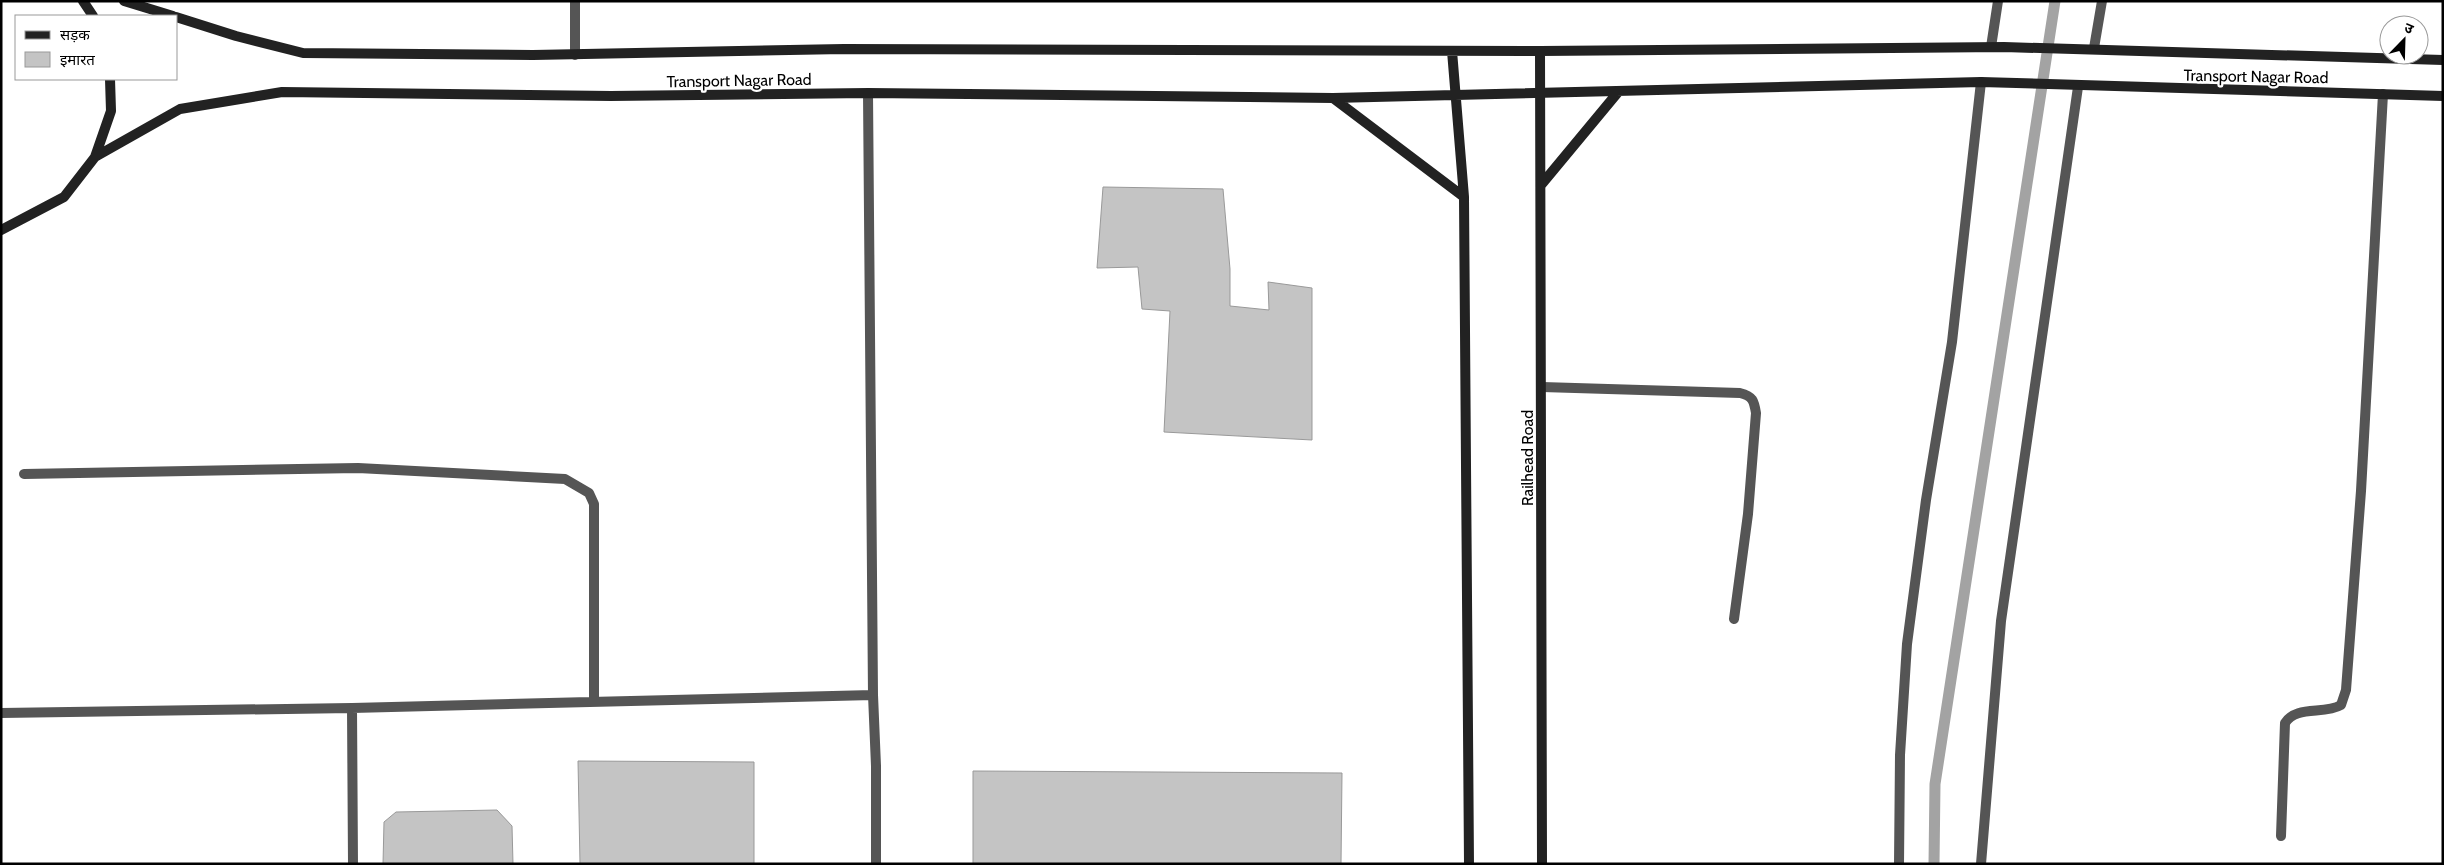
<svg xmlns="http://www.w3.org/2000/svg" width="2444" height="865" font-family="Cabin,'Noto Sans Devanagari',sans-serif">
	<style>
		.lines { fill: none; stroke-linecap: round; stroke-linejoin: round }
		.stream { stroke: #a3a3a3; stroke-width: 11 }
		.building { fill: #c4c4c4; stroke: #999 }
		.lane { stroke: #555; stroke-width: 10 }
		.street { stroke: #555; stroke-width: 10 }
		.secondary { stroke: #222; stroke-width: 10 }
		.labels { text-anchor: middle; stroke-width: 4.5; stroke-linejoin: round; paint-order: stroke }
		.street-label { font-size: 16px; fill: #000; stroke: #fff }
	</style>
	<rect width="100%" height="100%" fill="#fff"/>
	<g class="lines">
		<path class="stream" d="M1934,864L1935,784L2055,1"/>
	</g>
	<path class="building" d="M1103,187L1223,189L1230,269V306L1269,310L1268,282L1312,288V440L1164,432L1170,311L1142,309L1138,267L1097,268Z
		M578,761L754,762V864H580Z
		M973,771L1342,773L1341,864H973Z
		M497,810L512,826L513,864H383L384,822L396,812Z"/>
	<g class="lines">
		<path class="lane" d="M575,1V55
			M1991,47L1998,1
			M24,474L358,468L565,479L589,493L594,504V702
			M873,695L876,766V864
			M352,708L353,864
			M1,713L352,708L873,695L868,93
			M2281,836L2285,723C2296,705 2324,715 2341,705L2346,690L2361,491L2383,94
			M1899,864L1900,755L1907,644L1926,500L1952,342L1981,82
			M1981,864L2001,621L2078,87"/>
		<path class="street" d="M2094,48L2102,1
			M1542,387L1740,393C1753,396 1754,401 1756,413L1748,514L1734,619"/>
		<path class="secondary" d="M83,1L93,16
			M124,1L173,16
			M176,17L236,36L303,53L533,55L844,49L1540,51L2004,47L2443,60
			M1452,51L1464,197L1469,864
			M1540,51L1542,864
			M1333,98L1464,197
			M95,157L180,109L282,92L611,96L868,93L1333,98L1981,82L2443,96
			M1541,185L1619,91
			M1,230L64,197L95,157L111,111L110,79"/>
	</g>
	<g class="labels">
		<g class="street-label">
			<text transform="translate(2256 76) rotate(1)" y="6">Transport Nagar Road</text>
			<text transform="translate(739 80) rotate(-1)" y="6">Transport Nagar Road</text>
			<text transform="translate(1527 458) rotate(-90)" y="6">Railhead Road</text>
		</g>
	</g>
	<rect width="2444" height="865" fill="none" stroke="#000000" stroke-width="5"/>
	<rect x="15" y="15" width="162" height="65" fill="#ffffff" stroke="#999999"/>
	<rect x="25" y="31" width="25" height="8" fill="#222222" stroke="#999999"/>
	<text x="60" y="40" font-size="15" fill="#000000">सड़क</text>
	<rect x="25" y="52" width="25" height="15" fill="#c4c4c4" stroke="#999999"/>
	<text x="60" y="65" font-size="15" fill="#000000">इमारत</text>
	<g transform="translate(2404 40) rotate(23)"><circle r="24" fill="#ffffff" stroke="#999999"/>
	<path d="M0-4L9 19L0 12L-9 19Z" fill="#000000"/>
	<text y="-8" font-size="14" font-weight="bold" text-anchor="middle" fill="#000000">उ</text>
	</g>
</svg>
